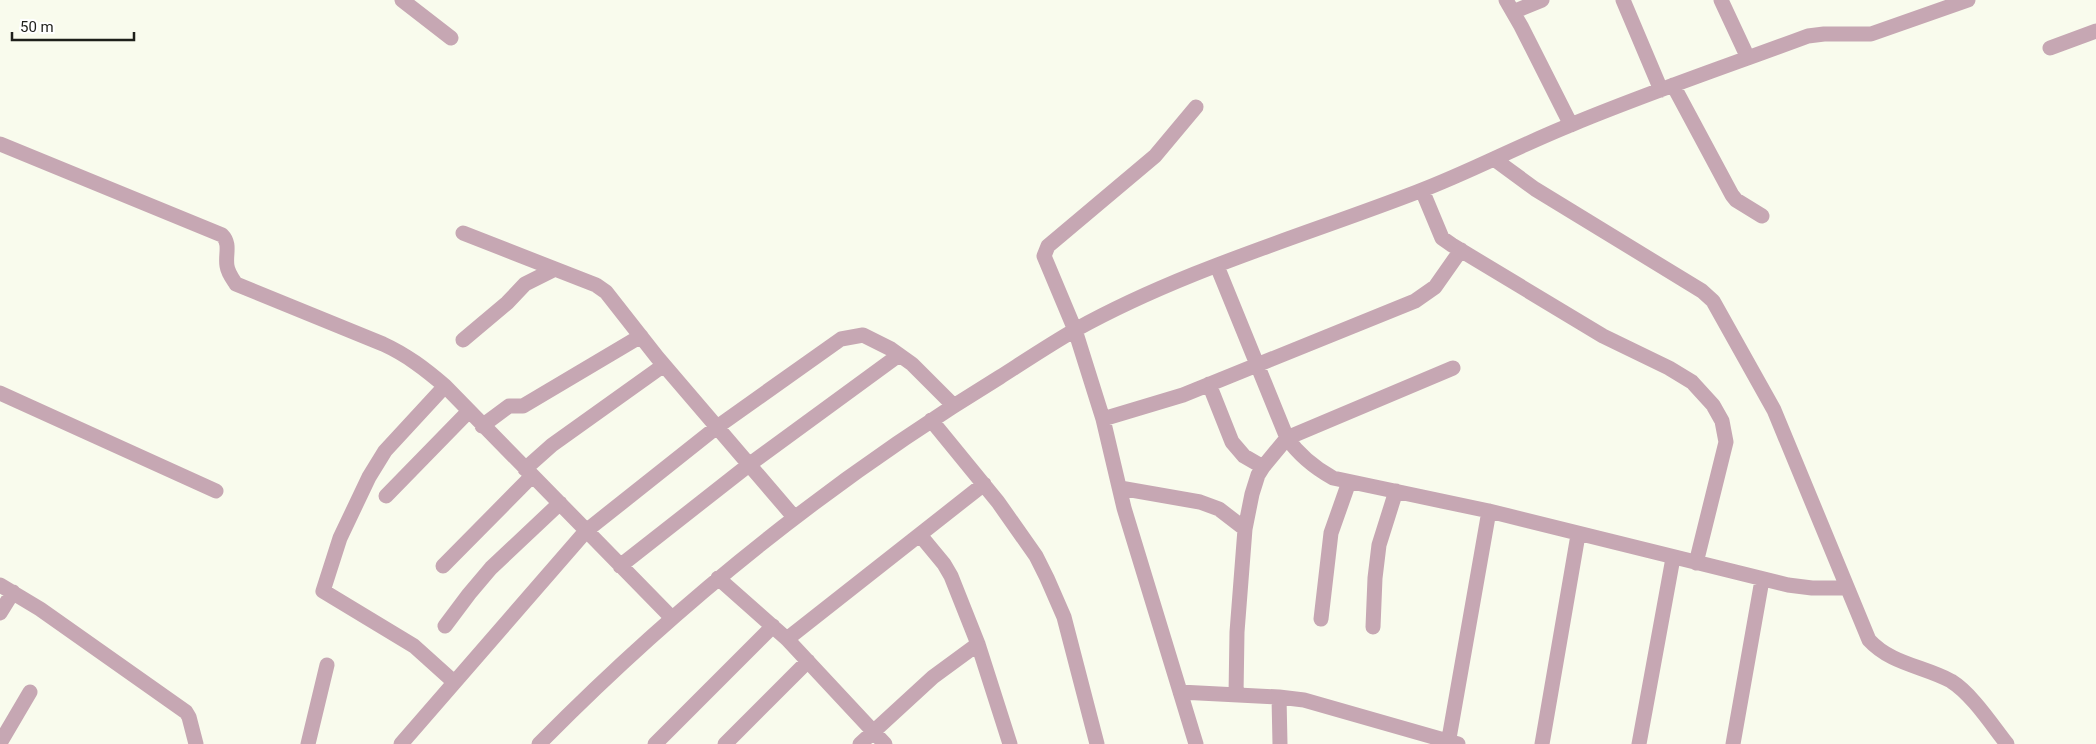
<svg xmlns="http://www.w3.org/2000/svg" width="2096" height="744" font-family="Roboto,sans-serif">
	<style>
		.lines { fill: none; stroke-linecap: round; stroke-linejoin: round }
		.minor { stroke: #c6a7b3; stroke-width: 15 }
	</style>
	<rect width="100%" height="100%" fill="#f9fbed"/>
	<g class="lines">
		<path class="minor" d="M402,0L451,38
			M1506,0L1521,26L1571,125
			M1623,0L1661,90
			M1721,0L1748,58
			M1513,12L1542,0
			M2050,48L2096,31
			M1673,85L1732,195L1736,200L1762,216
			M0,144L222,235C231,244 225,255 227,266C228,273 232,278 236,284L383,344C407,355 425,369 445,386L671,617
			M1494,159L1535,189L1702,291L1713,301L1774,410L1869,640C1891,664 1923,666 1951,681C1972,694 1992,725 2007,744
			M1422,190L1442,238L1452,245L1603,336L1669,368L1692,382L1713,405L1722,421L1726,442L1696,563
			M463,233L596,285L606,292L657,357L794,517
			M1217,266L1287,438C1299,455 1315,468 1333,478L1489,511L1788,585L1812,588H1847
			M463,340L507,303L525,284L555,269
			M1209,384L1232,442L1244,456L1263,467
			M445,386L385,451L369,477L340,538L323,591L414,646L454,682
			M0,393L216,491
			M1103,419L1183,395L1415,301L1435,287L1461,250
			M931,420L998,502L1036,556L1047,578L1064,617L1097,744
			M482,426L509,406H523L641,336
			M525,469L552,445L664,365
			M1120,488L1200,502L1219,509L1245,529
			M386,496L468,412
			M920,535L944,564L951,576L978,644L1010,744
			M443,566L532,476
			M620,566L750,464L899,355
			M718,578L787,639L885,744
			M0,585L40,609L186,712L189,717L196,744
			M0,613L13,592
			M1321,619L1331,533L1349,482
			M445,626L469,594L491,568L560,503
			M1373,627L1375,578L1379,545L1396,491
			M787,639L984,484
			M1180,692L1279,697L1304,700L1458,744
			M1236,695L1237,632L1245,529L1252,494L1258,475L1263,467L1287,438L1453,368
			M1279,697L1280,744
			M0,743L30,692
			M308,744L327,665
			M401,744L586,531L717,427L841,339L863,335L891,349L912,364L953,405
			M539,744C677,604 831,480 1000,377C1025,361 1049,345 1075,330C1183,270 1303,236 1417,192C1470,172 1520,145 1573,124C1650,92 1730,65 1808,36L1824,34H1871L1968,0
			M655,744L773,626
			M725,744L808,661
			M860,744L933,677L978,644
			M1196,744L1124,508L1103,419L1075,330L1044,256L1048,246L1155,156L1196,107
			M1448,744L1489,511
			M1542,744L1578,535
			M1639,744L1673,558
			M1733,744L1762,580"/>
	</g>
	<path d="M12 32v8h122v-8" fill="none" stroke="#1e1f1a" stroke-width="2.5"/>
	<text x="20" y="32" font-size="15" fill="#1e1f1a" stroke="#ffffff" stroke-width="4" paint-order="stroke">50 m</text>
</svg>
